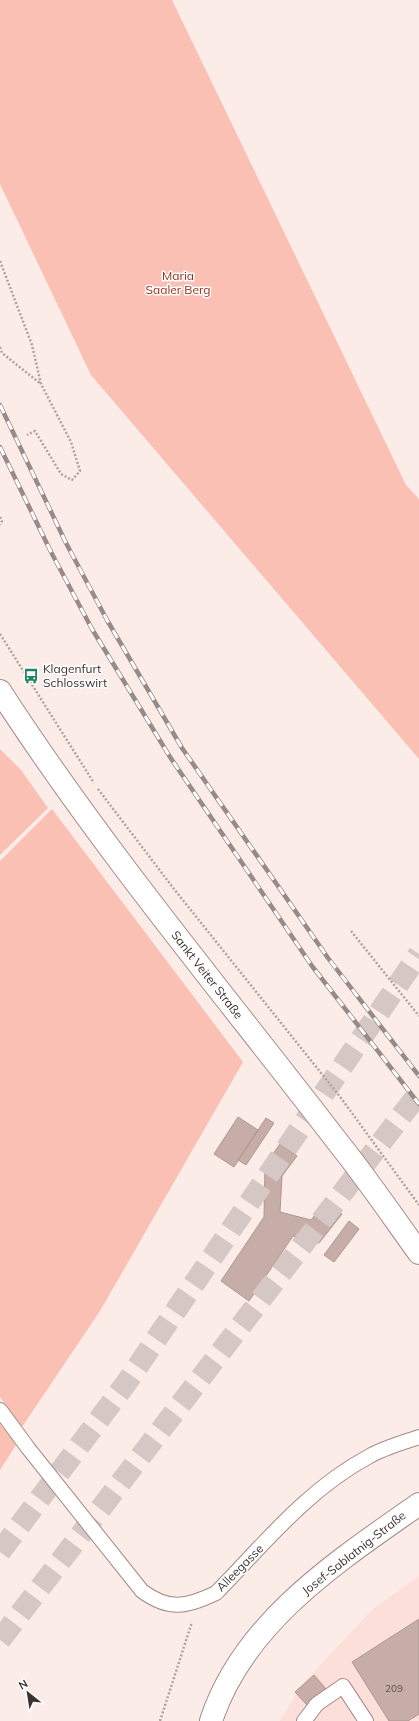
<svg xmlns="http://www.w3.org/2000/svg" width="419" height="1721" font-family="Mulish,sans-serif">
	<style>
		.built { fill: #fbdfd8 }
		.green { fill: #f9c0b3 }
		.building { fill: #c6ada7; stroke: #af9691 }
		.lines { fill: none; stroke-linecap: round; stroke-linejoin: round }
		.motorway-tunnel { stroke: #d5c7c3; stroke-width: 22; stroke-dasharray: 22 11; stroke-linecap: butt }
		.service-casing { stroke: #a38b86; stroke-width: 16 }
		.secondary-casing { stroke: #a38b86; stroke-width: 24 }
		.path { stroke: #b0a29f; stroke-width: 2.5; stroke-dasharray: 2 2; stroke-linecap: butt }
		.service { stroke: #fff; stroke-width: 14 }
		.secondary { stroke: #fff; stroke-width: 22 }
		.rail-casing { stroke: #988b87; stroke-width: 4.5 }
		.rail { stroke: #fff; stroke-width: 3; stroke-dasharray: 9; stroke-linecap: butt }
		.labels { text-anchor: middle; stroke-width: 3; stroke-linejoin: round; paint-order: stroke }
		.number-label { font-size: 10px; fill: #5e504c }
		.park-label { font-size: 12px; fill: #942c18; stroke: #fff }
		.poi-label { font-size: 12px; fill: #3b312e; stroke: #fff; text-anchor: start }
		.street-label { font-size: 12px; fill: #3b312e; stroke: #fff }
	</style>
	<rect width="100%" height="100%" fill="#fcece8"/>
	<path class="built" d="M419,1576V1721H280L300,1687L373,1609Z"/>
	<path class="green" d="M0,0H172L406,485L419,499V759L91,375L0,184Z
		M0,749L21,770L48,808L0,855Z
		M52,809L243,1062L100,1311L22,1427L0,1397V861Z
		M0,1424L16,1445L0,1470Z"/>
	<path class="building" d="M238,1117L258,1130L234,1167L214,1154Z
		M266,1118L274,1123L246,1165L238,1160Z
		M280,1144L297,1156L282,1176L280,1212L311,1220L326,1201L342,1214L319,1243L293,1236L249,1301L221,1281L264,1217L265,1165Z
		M349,1221L359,1229L334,1262L324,1255Z
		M419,1619V1714L408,1721H389L352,1662Z
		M314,1675L326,1689L307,1705L295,1692Z"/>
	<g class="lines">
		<path class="motorway-tunnel" d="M0,1552L127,1382L419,954
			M0,1640L419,1093"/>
		<g class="service-casing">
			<path id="service" d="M0,1410L28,1448L142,1591C169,1611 187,1607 216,1593C263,1545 308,1489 368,1457C383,1448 402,1443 419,1437
				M304,1721L317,1704L343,1686L366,1721"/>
		</g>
		<g class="secondary-casing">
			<path id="secondary" d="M0,691C103,850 225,995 340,1145C368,1180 393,1217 419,1253
				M211,1721C243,1622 338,1561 419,1504"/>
		</g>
		<path class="path" d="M0,261L32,345L41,384L71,442L80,471L72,480L61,474L35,431L27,435
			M0,347L2,353L41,384
			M0,517L2,521L0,525
			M0,634L94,783
			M98,789L174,889L341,1098L419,1205
			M351,931L419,1016
			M160,1721L192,1622"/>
		<use href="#service" class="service"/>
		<use href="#secondary" class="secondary"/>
		<g class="rail-casing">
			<path id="rail" d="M0,405L66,543L107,620L182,748L328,958L419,1076
				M0,447L51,552L92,629L170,757L312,966L419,1104"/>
		</g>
		<use href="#rail" class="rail"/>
	</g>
	<defs>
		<g id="bus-bare" transform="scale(1.2)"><path d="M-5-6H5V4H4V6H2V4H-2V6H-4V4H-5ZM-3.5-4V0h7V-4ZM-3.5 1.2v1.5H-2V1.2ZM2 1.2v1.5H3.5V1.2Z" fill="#1a8663" stroke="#fff" stroke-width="2.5" paint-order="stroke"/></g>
	</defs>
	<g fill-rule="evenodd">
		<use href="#bus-bare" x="31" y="676"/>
	</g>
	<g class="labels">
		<g class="number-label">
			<text x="394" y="1692">209</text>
		</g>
		<g class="park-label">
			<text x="178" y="280">Maria<tspan x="178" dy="14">Saaler Berg</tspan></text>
		</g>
		<g class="poi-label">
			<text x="43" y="673">Klagenfurt<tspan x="43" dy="14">Schlosswirt</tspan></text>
		</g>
		<g class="street-label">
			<text transform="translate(207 975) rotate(52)" y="4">Sankt Veiter Straße</text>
			<text transform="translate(354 1553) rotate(-38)" y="4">Josef-Sablatnig-Straße</text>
			<text transform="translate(240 1568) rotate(-45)" y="4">Alleegasse</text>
		</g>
	</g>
	<g transform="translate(28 1693) rotate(330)" stroke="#ffffff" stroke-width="3" paint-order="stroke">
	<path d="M0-3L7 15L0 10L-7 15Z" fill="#3b312e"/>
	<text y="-6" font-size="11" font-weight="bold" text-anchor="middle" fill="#3b312e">N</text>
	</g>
</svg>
